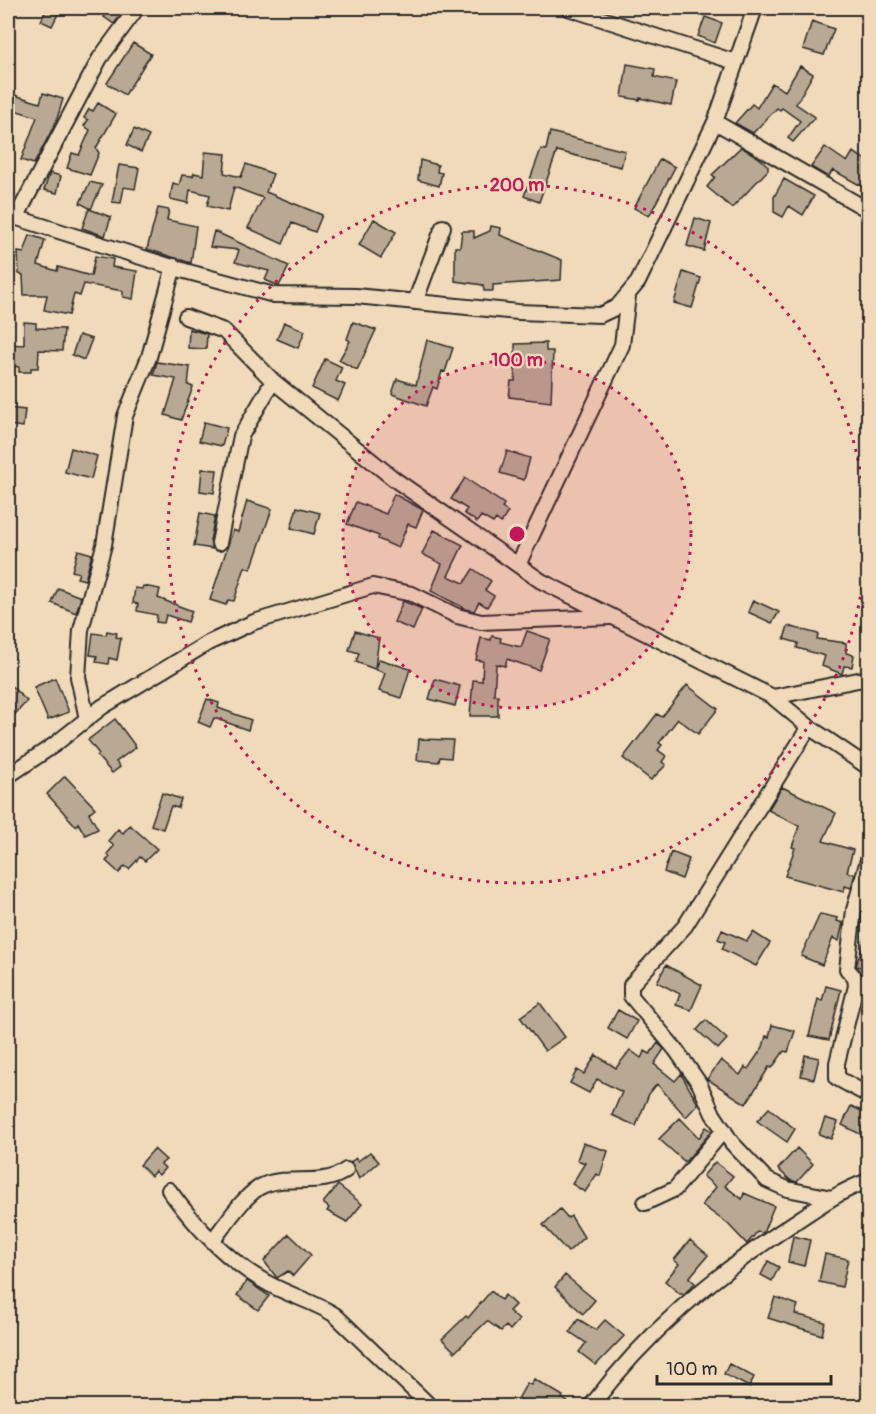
<svg xmlns="http://www.w3.org/2000/svg" width="876" height="1414" font-family="Pangolin,sans-serif">
	<style>
		.building { fill: #baa992; stroke: #2b2b2b; stroke-width: 1.5 }
		.lines { fill: none; stroke-linecap: round; stroke-linejoin: round }
		.minor-casing { stroke: #2b2b2b; stroke-width: 18 }
		.minor { stroke: #f1daba; stroke-width: 14 }
		.ring { fill: none; stroke: #c2185b; stroke-width: 3; stroke-dasharray: 3 6 }
		.centre { fill: #c2185b; stroke: #f1daba; stroke-width: 3 }
		.ring-label { font-size: 18px; text-anchor: middle; font-weight: bold; fill: #c2185b; stroke: #f1daba; stroke-width: 4.5; stroke-linejoin: round; paint-order: stroke }
	</style>
	<rect width="100%" height="100%" fill="#f1daba"/>
	<filter id="ink" filterUnits="userSpaceOnUse"><feTurbulence type="fractalNoise" baseFrequency=".0167" numOctaves="2"/><feDisplacementMap in="SourceGraphic" scale="12" xChannelSelector="R" yChannelSelector="G"/><feConvolveMatrix kernelMatrix="1 2 1 2 8 2 1 2 1" color-interpolation-filters="sRGB"/></filter>
	<g filter="url(#ink)">
		<path class="building" d="M47,8H61L52,26L41,21Z
			M110,8H126L114,24L104,17Z
			M705,17L722,23L715,43L698,36Z
			M812,21L834,29L824,55L803,49Z
			M133,43L151,54L125,95L107,83Z
			M627,64L655,69L654,77L676,82L671,105L640,98V100L622,97Z
			M800,66L813,74L796,104L815,117L793,142L788,138L800,121L782,108L780,110L777,108L753,133L735,123L752,104L757,108L772,83L785,91Z
			M8,93L40,103L43,93L63,99L56,122L34,164L21,160L37,117L8,108Z
			M98,103L116,114L96,148L99,153L90,175L67,168L72,153L79,155L90,130L84,126L88,120L84,118L89,109L93,111Z
			M134,129L149,136L141,152L127,145Z
			M550,132L625,151L621,167L557,151L539,202L524,196L541,149L546,150Z
			M741,147L758,157L768,166V170L732,208L707,187L715,177L712,175Z
			M825,147L847,162L853,152L868,161V177L863,187L833,170L828,177L811,167Z
			M205,152L226,154L224,173L241,177L246,164L273,174L266,192L322,215L315,232L292,223L283,244L248,228L263,198L234,187L228,211L207,206L210,195L190,190L188,203L170,199L173,183L179,185L182,175L193,176L194,173L203,175Z
			M660,159L675,167L649,216L634,208Z
			M420,160L438,165L437,172L442,173L439,186L418,180Z
			M119,165L139,168L135,189L124,187L121,203L112,202Z
			M50,173L61,176L57,193L44,190Z
			M784,179L814,196L803,215L789,206L783,217L774,212V197Z
			M90,182L102,185L91,209L80,203Z
			M158,208L169,210L167,220L196,226L191,263L147,249Z
			M89,209L111,217L105,236L82,228Z
			M695,218L711,223L704,251L687,246Z
			M374,219L396,232L381,258L359,245Z
			M491,226L501,228L500,235L562,260L561,280L493,285V291H484L483,285L455,281V247H460L462,231H474V238L490,231Z
			M214,231L289,266L279,286L265,280L269,271L235,262L239,250L210,247Z
			M30,235L45,240L38,265L57,271L58,267L91,276L95,256L113,259L112,267L137,271L133,299L123,297V291L84,284L80,296L74,294L69,315L44,310L47,295H24L23,275L19,274L18,252L24,253Z
			M683,272L701,278L692,308L674,303Z
			M24,322L36,323V328L64,329L62,351L39,350L38,368H31V372H19V367L8,365V344L24,345Z
			M284,322L305,331L298,348L277,339Z
			M353,322L376,330L357,370L339,360L350,341L347,339Z
			M189,329L207,334L206,349L188,348Z
			M79,335L92,339L84,360L72,355Z
			M427,340L453,348L445,372L442,371L437,389L433,387L426,406L392,394L397,379L416,385Z
			M546,343V351H553L551,402L509,397L511,381H515V344Z
			M325,359L342,367L336,381L345,385L338,401L312,388Z
			M157,362L190,367L188,385L193,387L181,420L165,415L176,379L153,375Z
			M8,408L25,410L23,427L8,425Z
			M204,422L227,428L222,446L199,441Z
			M71,448L97,456L91,479L65,472Z
			M507,451L530,458L524,480L500,473Z
			M202,469L217,470L214,493L200,491Z
			M465,478L504,504L502,508L508,512L501,523L496,519L493,523L481,516L477,522L464,513L467,509L451,499Z
			M394,494L423,510L416,527L408,524L398,548L378,539L379,536L347,524L356,502L386,514Z
			M247,501L272,509L251,569L245,567L234,601L228,600L226,605L210,600L233,530L238,532Z
			M297,507L320,513L314,534L291,528Z
			M200,513L215,516L210,541L213,549L194,546Z
			M434,530L463,545L448,576L464,583L473,569L491,581L485,590L494,596L487,607L479,602L474,611L466,609L431,591L442,564L422,554Z
			M78,550L92,554L85,580L77,578L79,573L72,571Z
			M143,586L160,589L158,598L192,611L188,622L166,615L164,623L156,622L157,615L137,611L138,604L133,603L135,588L142,589Z
			M58,588L81,597L76,613L52,603Z
			M753,600L779,612L772,623L748,612Z
			M403,601L422,609L413,630L394,622Z
			M788,626L818,634L817,639L846,643V653L854,655L852,667L844,666L842,674L822,666L825,656L797,648L798,643L784,639Z
			M107,631L117,633L116,637L121,638L117,660L109,658L108,664L96,662L97,656L90,655L93,633L106,635Z
			M355,631L379,638L375,668L379,659L410,669L401,698L379,691L385,673L356,662L359,653L349,650Z
			M527,631L550,639L539,670L507,659L505,666L496,664L494,695H498V716H470L473,680L482,681L483,661L476,660L481,638L491,640L492,636L501,638L500,642L521,647Z
			M55,678L69,712L48,720L34,687Z
			M435,679L460,686L455,706L429,699Z
			M8,683L27,701L8,722Z
			M687,685L718,709L698,734L678,719L659,743L662,745L658,750L666,756L662,762L666,765L651,780L623,758L657,714L662,717Z
			M207,699L219,703L218,708L251,720L248,730L214,718L210,727L198,722Z
			M115,719L136,747L116,762L120,767L112,773L97,756L99,754L88,740Z
			M419,739L453,740L451,758L440,757L439,762L417,760Z
			M65,776L95,808L89,813L98,829L85,835L78,823L76,826L47,794Z
			M782,787L836,813L823,841L853,850L847,872L855,874L851,888L845,886L844,892L785,876L795,848L792,847L799,826L768,810Z
			M162,793L181,799L178,808L171,806L163,829L151,825Z
			M130,825L157,849L145,861L140,857L129,869L125,866L119,873L106,861L110,857L107,854L114,846L108,841L118,829L123,833Z
			M671,852L689,859L682,879L664,872Z
			M820,914L838,918L837,921L843,923L839,941L833,938L822,965L801,956Z
			M722,930L747,941L753,932L770,943L756,966L722,949L725,942L718,939Z
			M866,935H868V969L856,966Z
			M666,965L702,985L691,1010L676,1005L680,994L657,982Z
			M826,986L841,990L829,1040L809,1036L818,999L822,1001Z
			M540,1003L565,1037L545,1051L520,1017Z
			M618,1010L637,1021L627,1039L608,1028Z
			M706,1020L727,1039L718,1049L697,1030Z
			M772,1025L795,1031L788,1052L784,1051L772,1068L769,1067L746,1104L707,1079L721,1060L740,1075L745,1067L748,1069L763,1047L766,1036L769,1037Z
			M658,1043L664,1049L654,1064L675,1081L681,1074L698,1104L686,1117L657,1084L649,1094L636,1126L612,1115L622,1092L597,1079L589,1093L570,1083L577,1070L584,1074L596,1055L616,1068L630,1050L641,1058L645,1051L650,1054Z
			M805,1055L819,1058L814,1079L801,1076Z
			M851,1106L868,1114V1138L842,1125Z
			M769,1108L795,1129L787,1142L757,1121Z
			M680,1118L699,1138L706,1127L712,1131L685,1162L659,1139Z
			M825,1118L838,1122L831,1139L819,1134Z
			M583,1143L608,1151L600,1176L597,1174L585,1192L572,1184L585,1163L577,1160Z
			M797,1148L813,1164L797,1182L790,1180L778,1169Z
			M154,1149L166,1160L161,1164L165,1168L159,1175L155,1171L151,1176L140,1165Z
			M370,1152L379,1162L359,1179L351,1162L356,1158L358,1161Z
			M715,1162L733,1176L725,1186L742,1199L744,1193L774,1206L763,1233L757,1232L747,1244L728,1224L702,1205L716,1187L703,1176Z
			M338,1185L362,1204L347,1222L327,1211L329,1208L323,1203Z
			M560,1209L568,1218L571,1216L584,1237L568,1252L543,1225Z
			M289,1234L311,1255L293,1276L288,1271L277,1278L264,1261Z
			M793,1236L810,1240L804,1266L788,1262Z
			M690,1240L708,1255L689,1278L695,1283L684,1294H680L665,1281L679,1264L674,1260Z
			M825,1254L848,1259L842,1287L819,1282Z
			M768,1261L779,1267L772,1281L761,1275Z
			M565,1275L595,1300L583,1314L555,1287Z
			M247,1281L269,1296L258,1310L237,1295Z
			M491,1291L501,1300L505,1295L515,1305L509,1311L519,1320L510,1330L506,1326L501,1331L487,1321L455,1352L442,1339L466,1316L468,1318Z
			M775,1297L798,1305L795,1314L825,1322L822,1335L768,1318Z
			M578,1319L596,1330L605,1320L624,1336L596,1365L579,1352L586,1343L570,1332Z
			M729,1364L754,1377L749,1387L724,1374Z
			M534,1379L563,1396L562,1398L575,1407H531L518,1399L527,1383L531,1385Z"/>
		<g class="lines">
			<g class="minor-casing">
				<path id="minor" d="M568,8L735,62
					M715,122L868,210
					M8,215L185,271L274,295L356,296L518,312L600,315L617,307L638,282L715,122L755,8
					M17,216L100,58L137,8
					M415,302L443,227
					M186,317L224,331L273,381
					M219,543L241,436L273,381L394,479L541,581L773,697L809,727L868,767
					M518,565L622,345L628,296
					M773,697L868,678
					M87,719L78,677L81,630L104,545L125,416L149,357L174,266
					M809,727L685,926L631,985V996L676,1050L699,1083L713,1114L732,1143L767,1180L787,1189L832,1198
					M8,776L54,745L102,707L208,643L254,622L373,586L412,594L457,616L481,622L610,617
					M868,860L854,910L847,969L855,978L856,986L837,1063V1078L868,1095
					M169,1190C195,1226 230,1263 269,1284C291,1296 315,1302 335,1315L430,1406
					M645,1203L675,1189L724,1130
					M213,1240C225,1225 246,1192 264,1185C290,1174 323,1188 346,1170
					M591,1406C647,1332 711,1278 789,1226C815,1209 839,1191 868,1181"/>
			</g>
			<use href="#minor" class="minor"/>
		</g>
	</g>
	<circle cx="517" cy="534" r="174" fill="#c2185b" fill-opacity=".12"/>
	<g class="ring">
		<circle cx="517" cy="534" r="174"/>
		<circle cx="517" cy="534" r="349"/>
	</g>
	<circle cx="517" cy="534" r="9" class="centre"/>
	<g class="ring-label">
		<text x="517" y="191">200 m</text>
		<text x="517" y="366">100 m</text>
	</g>
	<rect width="876" height="1414" fill="none" stroke="#f1daba" stroke-width="30"/>
	<rect x="15" y="15" width="846" height="1384" fill="none" stroke="#2b2b2b" stroke-width="2" filter="url(#ink)"/>
	<path d="M657 1375v9h174v-9" fill="none" stroke="#2b2b2b" stroke-width="3"/>
	<text x="666" y="1375" font-size="18" fill="#2b2b2b" stroke="#f1daba" stroke-width="4.5" paint-order="stroke">100 m</text>
</svg>
